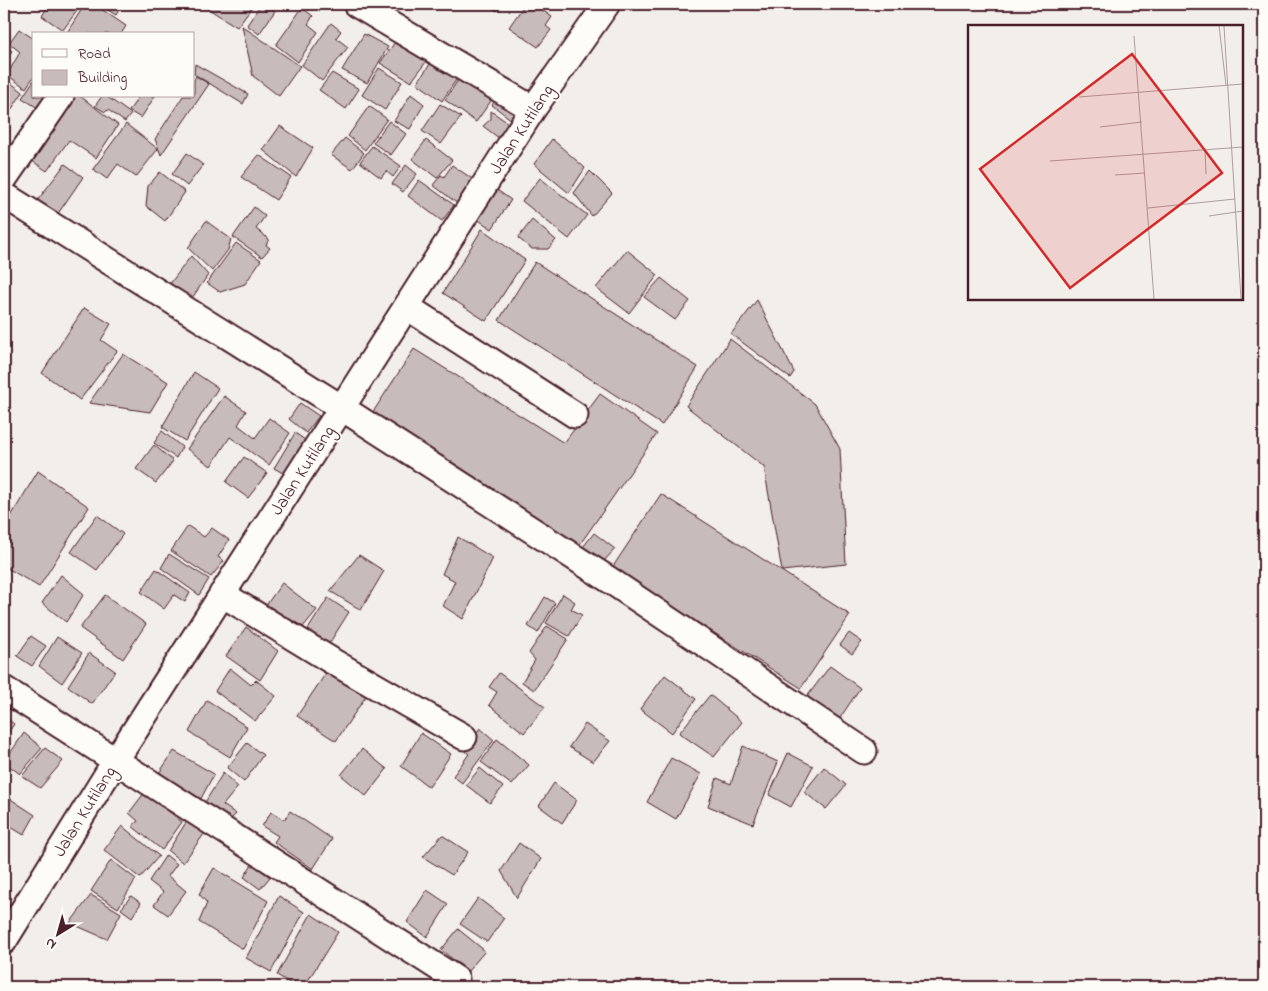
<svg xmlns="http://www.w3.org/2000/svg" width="1268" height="991" font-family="'Indie Flower',sans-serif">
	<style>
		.building { fill: #c8bbbb; stroke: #4a1f2b }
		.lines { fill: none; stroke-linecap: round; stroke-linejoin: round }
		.minor-casing { stroke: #4a1f2b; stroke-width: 29 }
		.minor { stroke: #fdfcf7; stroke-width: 25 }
		.labels { text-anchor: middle; stroke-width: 4; stroke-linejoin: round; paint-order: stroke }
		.street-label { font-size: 18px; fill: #4a1f2b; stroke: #fdfcf7 }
		.inset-road { fill: none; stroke: #af9c9e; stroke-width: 1 }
		.view { fill: #d62828; fill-opacity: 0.15; stroke: #d62828; stroke-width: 2.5 }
		.inset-edge { fill: none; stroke: #4a1f2b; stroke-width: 2.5 }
	</style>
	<rect width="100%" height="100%" fill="#f2efeb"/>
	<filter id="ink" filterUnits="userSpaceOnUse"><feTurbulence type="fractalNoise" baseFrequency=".02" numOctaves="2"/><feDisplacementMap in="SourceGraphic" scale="10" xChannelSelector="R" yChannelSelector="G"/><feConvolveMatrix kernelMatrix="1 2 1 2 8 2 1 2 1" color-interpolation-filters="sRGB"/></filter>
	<g filter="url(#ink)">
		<path class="building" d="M45,4H82L63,30L42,16L48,6Z
			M85,4H94L126,26L121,34H66Z
			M98,4H122L116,15Z
			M210,4H254L237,27L207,8Z
			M261,4H267L275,11L259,34L247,25Z
			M487,4H503L497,11Z
			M525,4H534L552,17L546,26L551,30L538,47L509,27Z
			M302,8L313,16L308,24L318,32L298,62L276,45Z
			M331,23L341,31L336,38L348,47L322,81L302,65Z
			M242,26L300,66L279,96L253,76Z
			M19,29L34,39V76L26,88L7,75L20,52L9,43Z
			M4,33L10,38L4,45L12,51L4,61Z
			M364,34L388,47L367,83L342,70Z
			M398,38L429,58L411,82L380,63Z
			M435,57L460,74L442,101L417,83Z
			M195,64L248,94L243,104L194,74Z
			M379,68L402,82L385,110L362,95Z
			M332,73L359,89L346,109L319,90Z
			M196,76L209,84L161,155L155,139L183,96H194V80Z
			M460,77L493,98L476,122L445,100Z
			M34,80V96H46L38,108L22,98Z
			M11,83L23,92L9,113L4,110V93Z
			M411,94L424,104L410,129L394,121Z
			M70,96H80L118,125L96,158L69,140L47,171L25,156Z
			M102,96H106L131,114L125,122L108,110L105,112L95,106Z
			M139,96H155L141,118L129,111Z
			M498,96L520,111L512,120L492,105Z
			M440,104L461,117L441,144L422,131Z
			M369,106L387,119L365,150L348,136Z
			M491,111L511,125L500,139L483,126L491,119Z
			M389,121L406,134L391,155L373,143Z
			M126,124L158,149L136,177L118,164L107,179L93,169Z
			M280,126L313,148L296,177L263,150Z
			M345,138L364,153L352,169L331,155Z
			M552,139L585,168L569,193L534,164Z
			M426,140L452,160L437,178L412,159Z
			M372,146L401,166L393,177L386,171L381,178L360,162Z
			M187,153L203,165L187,186L172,174Z
			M259,155L291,177L276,200L241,177Z
			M65,164L83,177L57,215L37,201Z
			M406,165L417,174L403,192L392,184Z
			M452,165L474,180L458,204L433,185L441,175L444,177Z
			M590,171L612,193L592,216L574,193Z
			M160,172L185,192L165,221L146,206L148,186Z
			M540,178L587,215L569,239L522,201Z
			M419,180L454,205L442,221L408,196Z
			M497,190L511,200L492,229L477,219Z
			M254,207L265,216L256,229L269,239L266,245L270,248L262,257L233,237Z
			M532,220L556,240L548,249H532L518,238Z
			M206,221L231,239L228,250L212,271L188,248Z
			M482,229L525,260L486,321L443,293Z
			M236,243L261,260L245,284L220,292L207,283Z
			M627,250L658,275L629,313L596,288Z
			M191,256L208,275L190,301L169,285Z
			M535,262L698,367L662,425L499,320Z
			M661,278L690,301L675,320L644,297Z
			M757,300L794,372L790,378L731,334Z
			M84,308L111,324L101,340L117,351L80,400L42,373Z
			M730,339L815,404L840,449L846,564L782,571L764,467L686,406Z
			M414,349L564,443L600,394L657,434L578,547L373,412Z
			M123,354L168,382L150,412L89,403Z
			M194,372L218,388L185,441L162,427Z
			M224,396L246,411L238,425L255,438L269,418L290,433L269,465L230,437L211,466L187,449Z
			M300,403L319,416L306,433L289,419Z
			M162,431L182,447L176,458L154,443Z
			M295,433L308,442L288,476L274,468Z
			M154,445L173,461L156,483L136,469Z
			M244,457L267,473L248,498L226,482Z
			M38,471L89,507L39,587L4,566V528Z
			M661,494L850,615L801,688L612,568Z
			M97,515L123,534L97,570L71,552Z
			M188,526L204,537L212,528L229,540L218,557L224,561L211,577L171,551Z
			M594,533L615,549L603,562L583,547Z
			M458,537L493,558L463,619L443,606L455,581L442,574Z
			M169,554L209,579L199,595L161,568Z
			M359,555L384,571L361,610L330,591Z
			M156,569L190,593L185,602L174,595L164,609L141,592Z
			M61,575L84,594L66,622L42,603Z
			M282,583L317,610L298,633L264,608Z
			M563,594L575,602L571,609L582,615L569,636L546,623Z
			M105,595L146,624L123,659L80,628Z
			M545,597L555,603L538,633L528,626Z
			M328,598L349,612L327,647L305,634Z
			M547,626L568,639L534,690L522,682L535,660L529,653Z
			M246,627L278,651L260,680L226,656Z
			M849,633L862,642L852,654L840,645Z
			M31,636L46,646L32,666L17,656Z
			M57,637L82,653L62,683L39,666Z
			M89,653L115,671L92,704L68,686Z
			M830,666L860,688L838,721L806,698Z
			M230,668L251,685L256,680L276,696L255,721L215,691Z
			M328,670L366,696L336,741L297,716Z
			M499,673L545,707L524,733L489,705L497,692L489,687Z
			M665,675L696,699L672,733L640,709Z
			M710,695L742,722L714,757L679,733Z
			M207,700L247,727L230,757L189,732Z
			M4,716L14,724L4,739Z
			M585,724L610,741L593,762L569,747Z
			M480,728L494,740L462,783L453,776L469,754L464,750Z
			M24,733L42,748L20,774L4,762Z
			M421,733L451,754L429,787L401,766Z
			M497,739L529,765L512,785L481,762Z
			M247,743L263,755L244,782L227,768Z
			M743,746L778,762L753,824L708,806L717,778L731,784Z
			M45,748L63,761L40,788L22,776Z
			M362,749L387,769L366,796L341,775Z
			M174,751L214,774L198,804L155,779Z
			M788,753L813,766L791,807L769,795Z
			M671,758L701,774L676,819L647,802Z
			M824,767L846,785L826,809L804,792Z
			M480,768L503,787L490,803L466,785Z
			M223,773L238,787L223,805L236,814L227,823L204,804Z
			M554,783L577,800L562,823L539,806Z
			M145,792L182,822L162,850L132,826L138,821L129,813Z
			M6,796L35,815L24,835L4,823V799Z
			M290,811L332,839L313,869L274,842L278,836L262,826L271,812L284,820Z
			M190,816L207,830L183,863L168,851Z
			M122,826L159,856L140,878L104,850Z
			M442,835L468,852L452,875L423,857Z
			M519,843L541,859L517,898L501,871Z
			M166,855L177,864L168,876L186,891L168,915L154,905L163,892L149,881Z
			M111,860L136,879L118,908L91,891Z
			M252,864L270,877L260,889L244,877Z
			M214,868L268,901L243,949L199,922L207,903L199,894Z
			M427,890L448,904L427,937L407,922Z
			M91,895L121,913L107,939L70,923Z
			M131,896L141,903L132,917L121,909Z
			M279,896L304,912L271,972L246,958Z
			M478,898L504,918L487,942L460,924Z
			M311,914L338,932L304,987H296L277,975Z
			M458,929L485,951L468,971L441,950Z"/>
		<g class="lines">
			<g class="minor-casing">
				<path id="minor" d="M356,4L533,109
					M4,179L61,96
					M4,195L342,408L608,579L864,751
					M407,307L575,415
					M222,594L332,661L464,737
					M4,689L456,979
					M4,941L116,760L533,109L607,4"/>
			</g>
			<use href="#minor" class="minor"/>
		</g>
	</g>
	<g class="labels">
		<g class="street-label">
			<text transform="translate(521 129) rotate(-57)" y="6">Jalan Kutilang</text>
			<text transform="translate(302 470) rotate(-57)" y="6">Jalan Kutilang</text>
			<text transform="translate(84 811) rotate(-58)" y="6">Jalan Kutilang</text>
		</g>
	</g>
	<g transform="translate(968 25)">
		<rect width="275" height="275" fill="#f2efeb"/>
		<path class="inset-road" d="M251,1L258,60M256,1L273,274M166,11L186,274M111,72L275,59M132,102L174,97M237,125L238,149M82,136L275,122M147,150L177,148M180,183L267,174M241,191L275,186"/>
		<path class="view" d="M164,29L254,148L102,263L12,144Z"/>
		<rect width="275" height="275" class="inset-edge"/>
	</g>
	<rect width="1268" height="991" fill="none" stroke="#fdfcf7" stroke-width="20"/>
	<rect x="10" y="10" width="1248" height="971" fill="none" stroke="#4a1f2b" stroke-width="2" filter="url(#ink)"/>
	<rect x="32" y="32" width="162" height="65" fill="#fdfcf7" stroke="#b5a4a5"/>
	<rect x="42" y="49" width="25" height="8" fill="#fdfcf7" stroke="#b5a4a5"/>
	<text x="78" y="58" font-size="15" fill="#4a1f2b">Road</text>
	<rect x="42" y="70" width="25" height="15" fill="#c8bbbb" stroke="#b5a4a5"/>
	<text x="78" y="82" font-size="15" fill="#4a1f2b">Building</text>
	<g transform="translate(58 934) rotate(217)" stroke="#fdfcf7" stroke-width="4" paint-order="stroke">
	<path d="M0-4L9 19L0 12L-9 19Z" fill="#4a1f2b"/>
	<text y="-8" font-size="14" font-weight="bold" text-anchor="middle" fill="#4a1f2b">N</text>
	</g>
</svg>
